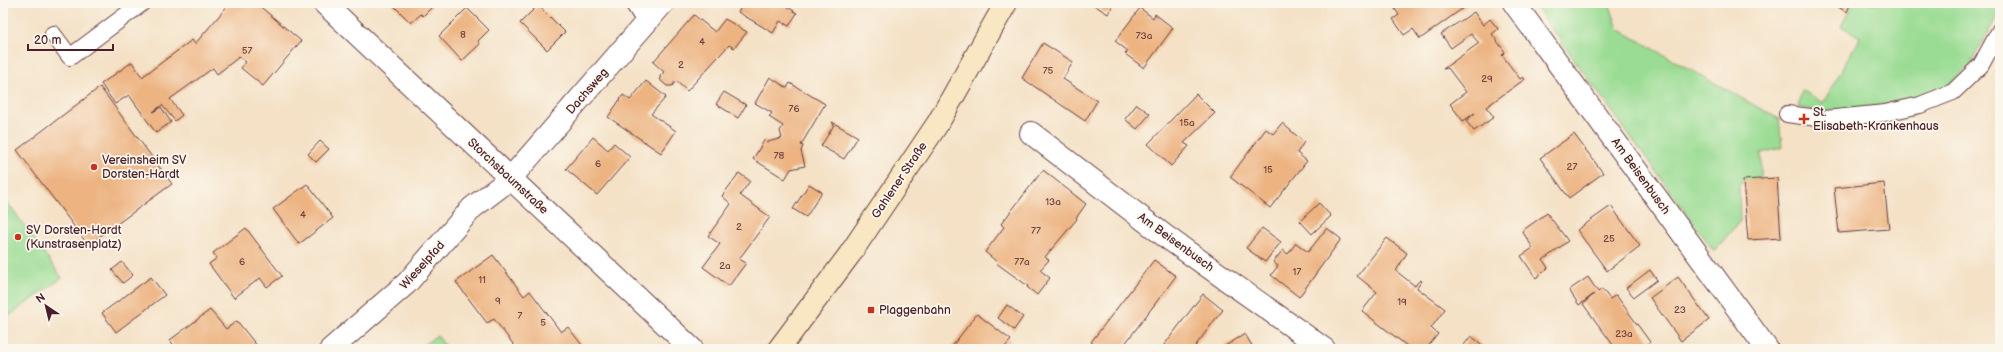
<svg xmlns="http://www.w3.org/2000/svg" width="2003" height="352" font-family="'Balsamiq Sans',sans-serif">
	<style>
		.green { fill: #9adc93; stroke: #727e5f }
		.building { fill: #edb482 }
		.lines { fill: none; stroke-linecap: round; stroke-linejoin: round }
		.service-casing { stroke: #643c42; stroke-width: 18 }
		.minor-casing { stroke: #643c42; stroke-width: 24 }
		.secondary-casing { stroke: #643c42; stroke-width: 24 }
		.service { stroke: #fff; stroke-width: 16 }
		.minor { stroke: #fff; stroke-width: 22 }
		.secondary { stroke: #f9e7c3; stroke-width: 22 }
		.poi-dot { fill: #c8321e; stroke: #fbf7ec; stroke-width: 1.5 }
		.labels { text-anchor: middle; stroke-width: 3.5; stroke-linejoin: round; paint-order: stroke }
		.number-label { font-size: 10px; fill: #734441 }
		.street-label { font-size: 12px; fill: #4a1f2b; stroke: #fbf7ec }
		.poi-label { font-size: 12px; fill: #4a1f2b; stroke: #fbf7ec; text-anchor: start }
	</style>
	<rect width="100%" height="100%" fill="#fbf7ec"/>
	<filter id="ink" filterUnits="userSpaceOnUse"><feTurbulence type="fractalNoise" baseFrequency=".025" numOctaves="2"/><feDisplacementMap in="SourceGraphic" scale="8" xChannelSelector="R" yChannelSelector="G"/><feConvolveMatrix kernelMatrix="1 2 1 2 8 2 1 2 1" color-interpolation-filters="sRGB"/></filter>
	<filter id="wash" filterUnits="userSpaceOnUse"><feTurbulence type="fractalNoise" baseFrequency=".012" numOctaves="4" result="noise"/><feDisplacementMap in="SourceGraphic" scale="16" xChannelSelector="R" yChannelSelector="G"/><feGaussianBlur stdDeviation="0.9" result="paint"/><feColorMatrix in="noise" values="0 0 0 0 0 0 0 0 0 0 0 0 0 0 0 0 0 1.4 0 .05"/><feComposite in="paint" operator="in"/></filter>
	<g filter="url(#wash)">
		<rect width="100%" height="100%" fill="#f4e1c6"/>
		<path class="green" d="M1533,3H1609L1618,29L1779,119L1782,148L1761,153V178L1739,184L1740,221L1714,251Z
			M1854,3H2000V11L1969,66L1946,87L1917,98L1862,109L1820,112L1798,107L1802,90L1823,103L1860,37L1841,26Z
			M3,196L62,278L3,320Z
			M437,335L444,345V349H419Z"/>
		<g id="blocks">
			<path class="building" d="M230,3H256L301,41L263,86L241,68L246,62L239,57L217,74L213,68L170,99L182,115L175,121L162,105L153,112L161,107L171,122L156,133L129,95L115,104L101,84L132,62L142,77L192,40L195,44Z
				M391,3H428L432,7L423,16L421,14L411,23Z
				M744,3H790L788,7L797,13L789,26L780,21L773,33L738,12Z
				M1091,3H1114L1108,14Z
				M1391,3H1470L1420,39L1413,29L1404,35L1393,19L1399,15Z
				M1831,3H1851L1847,12Z
				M538,5L565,32L547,50L520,23Z
				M467,8L489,30L478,41L480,44L462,61L439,36Z
				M1140,8L1153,18L1155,14L1173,28L1144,68L1125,54L1128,51L1115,41Z
				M1474,12L1483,25L1490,19L1498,29L1492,34L1505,52L1502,55L1520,79L1523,77L1525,79L1486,107L1494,117L1474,131L1466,121L1475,113L1463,121L1450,104L1466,92L1448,68L1443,69L1479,43L1471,34L1451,48L1441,34Z
				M694,15L715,32L725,19L747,32L734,48L729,45L687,91L676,81L672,86H667L661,81L660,76L664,72L653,62Z
				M1043,43L1073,62L1063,79L1097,101L1085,121L1022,78Z
				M770,77L787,88L790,83L825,104L801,145L803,146L801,151L805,166L791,169L785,179L753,159L765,139L768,142L782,138L780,131L783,126L769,117L772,113L755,103Z
				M646,81L666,97L651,114L676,131L661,153L608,117L623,95L630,100Z
				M100,87L172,184L88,245L17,150Z
				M724,92L746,105L738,118L716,104Z
				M1196,94L1215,113L1184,143L1189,146L1171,166L1148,144Z
				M1137,104L1150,114L1137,129L1125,119Z
				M832,122L858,137L844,159L821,146L834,125Z
				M1282,123L1304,142L1297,153L1307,161L1270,208L1230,177L1266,129L1273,134Z
				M1574,134L1603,173L1569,198L1540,158Z
				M593,137L608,150L614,143L630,157L597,195L566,169Z
				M320,141L329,149L316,162L308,154Z
				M1043,170L1086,204L1076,218L1077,219L1045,257L1049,260L1040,270L1050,278L1037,295L1027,287L1028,286L996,263L997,262L985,252L1004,227L1001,224Z
				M739,173L750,181L740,195L770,217L739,259L746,263L729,286L703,267L720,244L708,236L731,204L722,196Z
				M1777,178L1781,238L1748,240L1743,180Z
				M1884,183L1889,229L1839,233L1834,188Z
				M307,184L333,218L299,244L273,209Z
				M809,184L822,192L806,217L793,209Z
				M1319,203L1331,216L1312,234L1300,221Z
				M1611,206L1640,246L1607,271L1577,230Z
				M1547,213L1568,241L1543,260L1548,268L1536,278L1521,256L1533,248L1522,231Z
				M246,228L282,276L267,287L260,278L234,298L209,264L217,258L213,253Z
				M1262,228L1281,242L1265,262L1246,248Z
				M1327,228L1341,239L1299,297L1271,275L1278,266L1273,262L1283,250L1288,254L1296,243L1308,252Z
				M1387,238L1407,253L1396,271L1415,286L1420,280L1422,281L1417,288L1445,309L1431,328L1438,334L1426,349H1411L1362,311L1377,292L1357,276Z
				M493,255L524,296L530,291L561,332L568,327L585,349H517L494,319L487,323L456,282Z
				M1154,260L1176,276L1121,349H1100L1091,342Z
				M122,262L133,275L123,283L112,270Z
				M1650,270L1657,280L1634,297L1626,288Z
				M151,277L165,295L116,332L102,313Z
				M1588,277L1598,292L1602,289L1610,299L1616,295L1650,342L1641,349H1616L1583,304L1594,294L1579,305L1569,290Z
				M1678,277L1709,320L1681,341L1650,298Z
				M1203,294L1223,310L1214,321L1193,349H1161Z
				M1007,305L1023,317L1014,330L998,318Z
				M210,310L226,329L237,321L258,347L241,349L238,346L233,349H176L170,340Z
				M977,314L1011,340L1003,349H950Z
				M1245,334L1254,349H1220Z
				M1471,336L1485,347L1483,349H1461Z"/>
		</g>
	</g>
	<g filter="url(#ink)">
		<use href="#blocks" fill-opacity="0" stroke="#643c42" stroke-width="1"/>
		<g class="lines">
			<g class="service-casing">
				<path id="service" d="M633,3L646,23
					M53,34L70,57L142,3
					M1787,114L1825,119L1885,113L1920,105L1953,92L1981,65L2000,30"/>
			</g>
			<g class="minor-casing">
				<path id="minor" d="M324,3L692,349
					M1514,3L1767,349
					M1031,133L1165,236L1324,349
					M331,349L407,283L472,208L510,179L663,3"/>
			</g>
			<g class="secondary-casing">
				<path id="secondary" d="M779,349L850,254L938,123L1006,3"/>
			</g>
			<use href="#service" class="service"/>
			<use href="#minor" class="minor"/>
			<use href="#secondary" class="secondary"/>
		</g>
	</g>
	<g class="poi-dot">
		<path d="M1802 113h4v4h4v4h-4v4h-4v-4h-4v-4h4z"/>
		<circle cx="94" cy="167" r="4"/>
		<circle cx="18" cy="237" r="4"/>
		<rect x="867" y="306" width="8" height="8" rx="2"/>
	</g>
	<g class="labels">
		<g class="number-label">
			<text x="463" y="38">8</text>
			<text x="1144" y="39">73a</text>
			<text x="702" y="45">4</text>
			<text x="247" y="54">57</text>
			<text x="681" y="68">2</text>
			<text x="1048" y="74">75</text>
			<text x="1487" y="82">29</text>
			<text x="794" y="112">76</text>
			<text x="1187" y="126">15a</text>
			<text x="779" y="159">78</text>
			<text x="598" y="167">6</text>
			<text x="1572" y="170">27</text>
			<text x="1268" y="173">15</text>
			<text x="1053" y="205">13a</text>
			<text x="303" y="218">4</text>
			<text x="739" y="230">2</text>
			<text x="1036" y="234">77</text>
			<text x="1609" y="242">25</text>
			<text x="242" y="265">6</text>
			<text x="1022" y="265">77a</text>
			<text x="725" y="269">2a</text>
			<text x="1297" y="275">17</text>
			<text x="482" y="283">11</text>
			<text x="498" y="304">9</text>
			<text x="1402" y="305">19</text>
			<text x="1680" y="313">23</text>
			<text x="520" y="319">7</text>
			<text x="543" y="326">5</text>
			<text x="1624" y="337">23a</text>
		</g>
		<g class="street-label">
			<text transform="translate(587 91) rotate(-49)" y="4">Dachsweg</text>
			<text transform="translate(508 176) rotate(43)" y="4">Storchsbaumstraße</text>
			<text transform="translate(1641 176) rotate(54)" y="4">Am Beisenbusch</text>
			<text transform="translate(899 180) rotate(-56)" y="4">Gahlener Straße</text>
			<text transform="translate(1176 242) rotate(36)" y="4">Am Beisenbusch</text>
			<text transform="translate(422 265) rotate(-48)" y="4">Wieselpfad</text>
		</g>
		<g class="poi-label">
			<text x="1813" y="116">St.<tspan x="1813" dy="14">Elisabeth-Krankenhaus</tspan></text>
			<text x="102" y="164">Vereinsheim SV<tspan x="102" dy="14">Dorsten-Hardt</tspan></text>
			<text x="26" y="234">SV Dorsten-Hardt<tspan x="26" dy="14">(Kunstrasenplatz)</tspan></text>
			<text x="879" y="314">Plaggenbahn</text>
		</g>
	</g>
	<rect width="2003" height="352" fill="none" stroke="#fbf7ec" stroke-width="16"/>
	<g transform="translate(46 306) rotate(325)" stroke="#fbf7ec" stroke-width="3" paint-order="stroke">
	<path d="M0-3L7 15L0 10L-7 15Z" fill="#4a1f2b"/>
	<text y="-6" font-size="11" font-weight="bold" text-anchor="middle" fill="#4a1f2b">N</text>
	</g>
	<path d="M28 44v6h85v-6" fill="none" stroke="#4a1f2b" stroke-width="2"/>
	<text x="34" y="44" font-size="12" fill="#4a1f2b" stroke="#fbf7ec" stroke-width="3" paint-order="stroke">20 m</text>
</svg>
